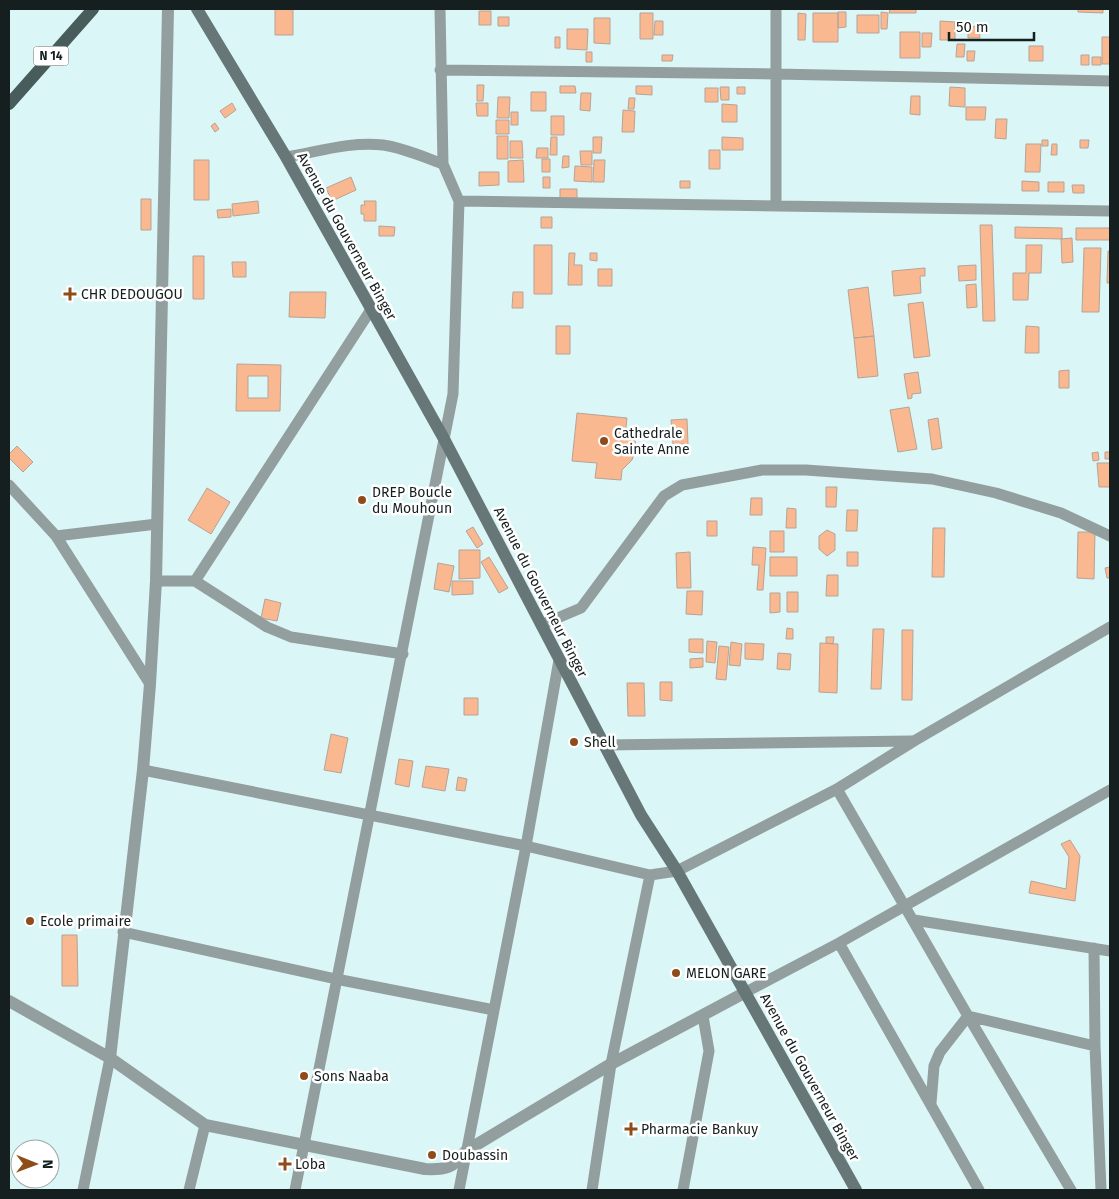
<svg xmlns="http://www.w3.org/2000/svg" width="1119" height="1199" font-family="'Fira Sans',sans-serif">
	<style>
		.building { fill: #f9b88f; stroke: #b6a397; fill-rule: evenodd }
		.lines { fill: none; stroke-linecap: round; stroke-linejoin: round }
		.minor { stroke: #939e9e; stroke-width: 11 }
		.tertiary { stroke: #939e9e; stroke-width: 12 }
		.secondary { stroke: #677777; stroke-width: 12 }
		.primary { stroke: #485c5c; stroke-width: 12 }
		.poi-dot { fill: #8e4c1a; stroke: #fff; stroke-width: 2 }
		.labels { text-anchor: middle; stroke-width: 5; stroke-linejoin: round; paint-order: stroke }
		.shield { fill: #fff; stroke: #5b6262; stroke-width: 1 }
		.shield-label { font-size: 12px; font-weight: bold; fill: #151f1f }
		.street-label { font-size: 14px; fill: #151f1f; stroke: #fff }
		.poi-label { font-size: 14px; fill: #151f1f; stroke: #fff; text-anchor: start }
	</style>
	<rect width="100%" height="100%" fill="#dbf6f6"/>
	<path class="building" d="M275,9H293V35H275Z
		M890,9H916V13H889Z
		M1078,9H1103V13L1078,12Z
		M479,11H491V25H479Z
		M838,12H846V27L838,28Z
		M881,12L888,13L887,29H881Z
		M640,13H653V39H640Z
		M798,13L806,14L805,40H798Z
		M813,13H838V42H813Z
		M857,15H879V33H857Z
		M498,17H509V26H498Z
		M594,18H610V44L594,43Z
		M655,21H663V35H654Z
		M940,21L955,22V40H940Z
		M979,26L980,38H968V27Z
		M567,29H588L587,50L567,49Z
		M900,32H920V58H900Z
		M922,33H932L931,47H922Z
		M555,37H560V48H555Z
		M1102,37H1110V64H1102Z
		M957,44H965L964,57H956Z
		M1029,46H1043V61H1029Z
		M967,51H975L974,61H967Z
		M586,52H592V62H586Z
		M662,55H673L672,61H662Z
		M1081,55H1089V65H1081Z
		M1092,57H1101V65H1092Z
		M477,85H484L483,101H477Z
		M560,86H575L576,93H560Z
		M636,86H652V95L636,94Z
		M720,87H729V100H721Z
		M737,87H745V94H737Z
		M950,87L965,88V107L949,106Z
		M705,88H718V102H705Z
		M531,92H546V111H531Z
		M581,93H591L590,111L580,110Z
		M911,96H920V115L910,114Z
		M498,97H510L509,118H497Z
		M629,98H635L634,109H628Z
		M232,103L236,110L225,118L220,111Z
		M476,103H488V116H477Z
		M722,104L737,105V122H722Z
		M966,107H986L985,120H966Z
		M623,110L635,111L634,132H622Z
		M511,112H518V125H511Z
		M551,116H564V135H551Z
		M996,119H1007L1006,139L995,138Z
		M496,120H509V134H496Z
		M215,123L219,129L215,132L211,126Z
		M497,136H508V159H497Z
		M551,137H557V155H550Z
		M593,137H602L601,153H593Z
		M722,137L743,138V150H722Z
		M1042,140H1048V146H1042Z
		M1080,140H1089L1088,148H1080Z
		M510,141H522L523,158H510Z
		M1026,144H1041L1040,172H1025Z
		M1052,144H1057V155H1051Z
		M537,148H548V158H536Z
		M709,150H720V169H709Z
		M580,151H592V165H581Z
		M563,156H569V167L562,168Z
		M542,159H550V172H542Z
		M194,160H209V200H194Z
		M523,160L524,182H508V161Z
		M594,160H605L604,182H593Z
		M575,166L592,167V182L574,181Z
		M479,172H499V185L479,186Z
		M351,177L356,190L332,201L326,188Z
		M543,177H550V188H543Z
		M680,181H690V188H680Z
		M1022,181L1039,182V191H1022Z
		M1048,182H1064V192H1048Z
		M1072,185H1084V193H1073Z
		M560,189H577V200H560Z
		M141,199H151V230H141Z
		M258,201L259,213L233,216L232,204Z
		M364,201H376V221H364V214H361V205H365Z
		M231,209V217L218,218L217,210Z
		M541,217H552V228H541Z
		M980,225H992L995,321H983Z
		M379,226L395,227L394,236H379Z
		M1015,227L1062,228V239L1015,238Z
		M1076,228H1110V240H1076Z
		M1072,238L1073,262L1062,263L1061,239Z
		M534,245H552V294H534Z
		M1026,245H1042L1041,273H1029L1028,300H1013V273H1026Z
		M1084,248H1101L1099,312H1082Z
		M1108,251H1110V283H1107Z
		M569,253H575L574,265H582V285H568Z
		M590,253H597V261L590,260Z
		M193,256H204V299H193Z
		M232,262H246V277H233Z
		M976,265V280L959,281L958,266Z
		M925,268V276H920L921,293L894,296L892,271Z
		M598,269H612V286H598Z
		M976,284L977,307L967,308L966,285Z
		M868,287L874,336L854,338L848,290Z
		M290,292H326L325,318L289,317Z
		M513,292H523V308H512Z
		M923,302L930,356L914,358L908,304Z
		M556,326H570V354H556Z
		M1026,326L1039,327V353H1025Z
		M874,336L878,376L858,378L854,338Z
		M237,364L281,365L280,411H236ZM248,376H268V398H248Z
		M1069,370V388H1059V371Z
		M918,372L921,393L912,394V398L908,399L904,374Z
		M909,407L917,449L898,452L890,410Z
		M577,413L627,418L626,427L634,434L636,447L632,460L622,470L621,480L595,478L597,463L572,461Z
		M938,418L942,448L932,450L928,420Z
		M687,419L688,444H673L671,420Z
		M17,446L33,462L23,472L9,458V454Z
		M1098,452L1099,460L1093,461L1092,453Z
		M1105,452H1110V459H1105Z
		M1097,463H1110V487H1099Z
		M826,487H837L836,507H826Z
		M207,488L230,502L211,534L188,520Z
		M751,498H762V515H750Z
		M787,508L796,509V528H786Z
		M847,510H858L857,531H846Z
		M707,521H717V536H707Z
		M473,527L483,544L477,548L466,531Z
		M933,528H945L944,577H932Z
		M827,530L835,534V550L827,556L819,549V536Z
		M770,531H784V552H770Z
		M1078,532H1095L1094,579L1077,578Z
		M753,547L766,548L763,590H757L759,565H752Z
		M459,550H480V578L459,579Z
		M690,552L691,588H677L676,553Z
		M847,552H858V566H847Z
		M489,557L508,588L499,593L481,562Z
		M770,557H797V576H770Z
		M438,563L454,566L449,592L434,589Z
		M1110,567V578H1107L1105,568Z
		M827,575H838V596H826Z
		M452,581H473V594L452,595Z
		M687,591H703L702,615L686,614Z
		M787,592H798V612H787Z
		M770,593H780V612L770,613Z
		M265,599L281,603L277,621L261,618Z
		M787,628L793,629V639H786Z
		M873,629H884L881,689H871Z
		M902,630H913L912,700H902Z
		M826,637H834L833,644L826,643Z
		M689,639H703V653L689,652Z
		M707,641L717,642L715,663L706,662Z
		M731,642L742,644L740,666L729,665Z
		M745,643L764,644L763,660L745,659Z
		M820,643L838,644L837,693L819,692Z
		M719,646L729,647L726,680L716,679Z
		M778,653L791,654L790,670L777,669Z
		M703,658V667L690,668V659Z
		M660,682H672V701L660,700Z
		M627,683H644L645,716H628Z
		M464,698H478V715H464Z
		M331,734L348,738L341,773L324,770Z
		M399,759L413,761L409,787L395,784Z
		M426,766L449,769L445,791L422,787Z
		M458,777L467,779L465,791L456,790Z
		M1070,840L1080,856L1075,901L1029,893L1031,881L1066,889L1069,857L1061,844Z
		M62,935H77L78,986H62Z"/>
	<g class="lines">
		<path class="minor" d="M440,70L776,74L1110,81
			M286,157C317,152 351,141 383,145C404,148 424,157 443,164
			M459,201L1110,211
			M776,206V9
			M9,485L56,536L150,684
			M56,536L157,524
			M156,581H195L370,311
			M195,581L267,627L291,637L403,654
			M541,625L581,608L664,496L682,485L762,470H806L932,479L996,493L1061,513L1110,536
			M603,745L912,741
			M143,770L526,846L650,875L677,871L837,789L914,741L1110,627
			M837,789L968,1016L1095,1046
			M914,920L1110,951
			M123,932L336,979L494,1010
			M839,943L979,1190
			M1094,948L1095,1046L1101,1190
			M746,992L839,943L1110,790
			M931,1103L934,1066L940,1052L968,1016L1071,1190
			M83,1190L110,1058
			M189,1190L205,1125
			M295,1190L453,394L459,201L443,164L440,9
			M459,1190L526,846L559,660
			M592,1190L611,1064L650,875
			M683,1190L709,1051L703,1016"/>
		<path class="tertiary" d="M9,1001L110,1058L205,1125L425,1169C446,1170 453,1168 466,1151L611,1064L746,992
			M110,1058L143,770L150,684L156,581L168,9"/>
		<path class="secondary" d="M197,9L286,157L443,437L641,815L677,871L856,1190"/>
		<path class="primary" d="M9,104L93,9"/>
	</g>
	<g class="poi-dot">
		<path d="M67.5 286.5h5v5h5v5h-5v5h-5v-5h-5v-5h5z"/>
		<circle cx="604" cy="441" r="5"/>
		<circle cx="362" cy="500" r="5"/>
		<circle cx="574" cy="742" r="5"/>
		<circle cx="30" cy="921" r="5"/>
		<circle cx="676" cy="973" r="5"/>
		<circle cx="304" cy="1076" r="5"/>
		<path d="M628.5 1121.5h5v5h5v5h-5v5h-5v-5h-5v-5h5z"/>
		<circle cx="432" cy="1155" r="5"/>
		<path d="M282.5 1156.5h5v5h5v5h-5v5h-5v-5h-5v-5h5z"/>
	</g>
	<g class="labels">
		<rect class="shield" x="33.5" y="46.5" width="35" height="19" rx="4"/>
		<g class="shield-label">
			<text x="51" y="60">N 14</text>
		</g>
		<g class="street-label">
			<text transform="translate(347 236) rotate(61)" y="5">Avenue du Gouverneur Binger</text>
			<text transform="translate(541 592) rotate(63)" y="5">Avenue du Gouverneur Binger</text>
			<text transform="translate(810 1077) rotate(61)" y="5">Avenue du Gouverneur Binger</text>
		</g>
		<g class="poi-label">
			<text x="81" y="299">CHR DEDOUGOU</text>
			<text x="614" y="438">Cathedrale<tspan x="614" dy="16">Sainte Anne</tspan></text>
			<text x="372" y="497">DREP Boucle<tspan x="372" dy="16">du Mouhoun</tspan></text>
			<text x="584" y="747">Shell</text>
			<text x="40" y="926">Ecole primaire</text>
			<text x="686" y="978">MELON GARE</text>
			<text x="314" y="1081">Sons Naaba</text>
			<text x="641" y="1134">Pharmacie Bankuy</text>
			<text x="442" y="1160">Doubassin</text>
			<text x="295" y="1169">Loba</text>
		</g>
	</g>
	<rect width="1119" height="1199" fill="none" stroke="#151f1f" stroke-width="20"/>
	<g transform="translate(35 1164) rotate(91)"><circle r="24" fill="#ffffff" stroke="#a1a5a5"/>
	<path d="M0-4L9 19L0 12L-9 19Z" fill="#8e4c1a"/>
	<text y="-8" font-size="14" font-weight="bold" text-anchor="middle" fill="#151f1f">N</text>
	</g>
	<path d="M949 32v8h85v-8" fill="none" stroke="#151f1f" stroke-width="2.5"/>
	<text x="956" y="32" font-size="15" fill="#151f1f" stroke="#ffffff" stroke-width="4" paint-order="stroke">50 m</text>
</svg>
